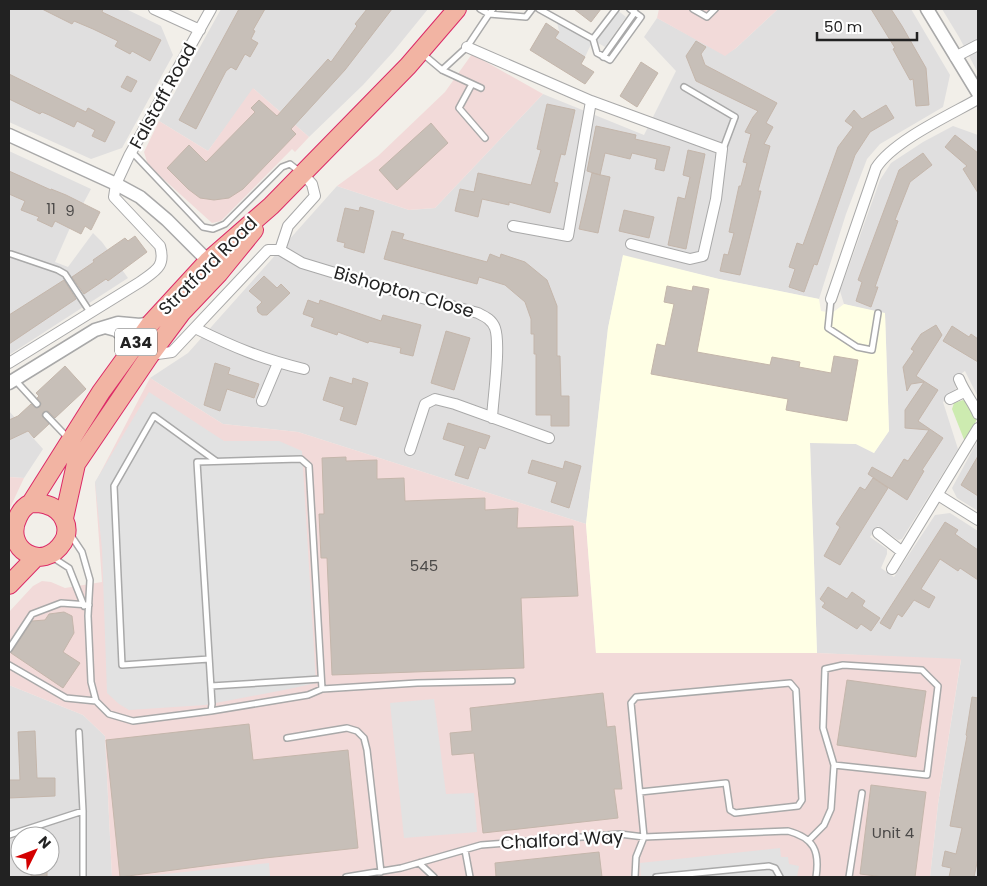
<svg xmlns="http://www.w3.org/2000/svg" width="987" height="886" font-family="Poppins,sans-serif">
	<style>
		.residential { fill: #e0dfdf; fill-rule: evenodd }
		.commercial { fill: #f2dad9 }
		.education { fill: #ffffe5 }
		.grass { fill: #cdebb0 }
		.parking { fill: #e2e2e2 }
		.building { fill: #c7bfb8; stroke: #c4b6ab }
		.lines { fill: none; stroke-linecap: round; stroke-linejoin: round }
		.service-casing { stroke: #a9a9a9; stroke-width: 8 }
		.minor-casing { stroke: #a9a9a9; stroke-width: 12 }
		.tertiary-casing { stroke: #a9a9a9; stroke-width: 15 }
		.trunk-casing { stroke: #dc2a67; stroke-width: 20 }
		.service { stroke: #fff; stroke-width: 5 }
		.minor { stroke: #fff; stroke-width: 10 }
		.tertiary { stroke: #fff; stroke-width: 12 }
		.trunk { stroke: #f2b4a3; stroke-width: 18 }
		.labels { text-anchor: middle; stroke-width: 4.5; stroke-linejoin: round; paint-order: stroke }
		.number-label { font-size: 15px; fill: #4b4948 }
		.shield { fill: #fff; stroke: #646464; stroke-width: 1 }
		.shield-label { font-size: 16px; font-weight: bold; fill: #222 }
		.street-label { font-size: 18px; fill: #222; stroke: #fff }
	</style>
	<rect width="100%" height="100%" fill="#f2efe9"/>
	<path class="residential" d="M9,9H126L161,26L173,55L122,148L91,159L9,122Z
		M221,9H428L393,52L363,85L309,137L254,89L208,151L159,121Z
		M778,9H911L950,75L943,107L880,144L867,159L846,214L819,299L719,279L623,256L608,328L586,524L298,432L223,424L150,378L188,353L337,186L409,210L435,208L543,94L644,135L676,71L644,37L657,18L725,55L736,48Z
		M942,9H978V73L959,37Z
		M953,126L978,135V397L965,371L954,379L956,389L943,402L958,449L902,539L898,540L878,526L870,537L887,549V554L881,568L894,577L935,515L950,513L978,531V877H930L938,804L961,660L817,653L810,442L856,444L874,453L889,431L885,314L844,304L840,291L880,180L891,163L923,142Z
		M9,151L91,189L69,230L55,262L68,267L93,233L102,242L128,278L9,355Z
		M9,411L43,449L24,478L9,477Z
		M978,440V511L957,498L952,488Z
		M9,685L83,715L105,736L112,877H9ZM20,836H50V866H20Z"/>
	<path class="commercial" d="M659,9H778L736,48L725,56L657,18Z
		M472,54L543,94L435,208L409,210L337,186L378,156L445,92Z
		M253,88L309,137L295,152L292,149L221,221L212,223L148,165L144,152L159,121L208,151Z
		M150,378L223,424L298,432L586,524L596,653H817L961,659L938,804L930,877H112L105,736L83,715L9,685V612L33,586L42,581L51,582L65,588L102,582L95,483Z
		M9,477L24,478L9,510Z"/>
	<path class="education" d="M623,255L719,279L819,299L821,311L832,313L844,304L885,313L889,431L874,453L856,444L810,443L817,653H596L586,524L608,328Z"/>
	<path class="grass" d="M963,400L970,404L977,418L972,432L965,442L952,409L954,403Z"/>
	<path class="parking" d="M616,9L626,17L605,47L593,40L585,57L555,38L559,31L556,18L593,39Z
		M149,392L224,441H279L302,451L316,683L289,689L205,705L129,710L119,704L107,693L102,549L95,482Z
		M434,699L446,794L474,793L477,832L404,838L390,703Z
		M780,848L781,857H788L789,864L799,866L797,877H641L640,863Z
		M269,863L270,877H132L165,874Z"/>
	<path class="building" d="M42,9H103L102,12L161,40L150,61L132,51L130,54L115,46L118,41L93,29L74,21L72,24Z
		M239,9H265L253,30L255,31L251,39L258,43L250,57L245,54L236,70L231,67L226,71L196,129L179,120Z
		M367,9H392L345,70L291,129L296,134L243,189L229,198L214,200L200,198L188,189L167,168L189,145L206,162L255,112L251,108L259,100L277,116L328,59L331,62L357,26L355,24Z
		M574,9H601L591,22Z
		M871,9H891L902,26L926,68L929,105L916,106L913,79L910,80L893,49L895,48Z
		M546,23L559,32L555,38L585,57L581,64L594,72L585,84L530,50Z
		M696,41L706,47L701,54L705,65L777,103L766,123L773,127L764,144L770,146L758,191H761L740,275L720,271L724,254L728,255L734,233L729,232L739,186H741L747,163L743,162L751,134L745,132L753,117L758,111L696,81L686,56Z
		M641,62L658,73L637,107L620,96Z
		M9,74L86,112L88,108L115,122L105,142L92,136L95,130L77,121L74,127L49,115L42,112L40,114L9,99Z
		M127,76L137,81L131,92L121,87Z
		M547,104L575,110L565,155L561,154L554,182L558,183L550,213L509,202V205L482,199L478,217L455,211L460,189L474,192L478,173L531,185L541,150L537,149Z
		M886,105L894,118L870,132L855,155L817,265L814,264L804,292L789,287L795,269L789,267L797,243L803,245L838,147L853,127L845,121L854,110L862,119Z
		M431,123L448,143L397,190L379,170Z
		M596,126L636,135L635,139L670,147L664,171L655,169L657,159L632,153L630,159L605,153L600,175L587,171Z
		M955,135L978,153V193L963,169L967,166L945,147Z
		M688,150L705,154L686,249L668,245L678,197L685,199L690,177L683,175Z
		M923,153L932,165L910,182L895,220L898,221L875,287H878L871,307L856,301L862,282L858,280L899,170Z
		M9,171L51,190V189L66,195L100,212L91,230L85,226L81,234L55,221L52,227L37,220L39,217L21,210L25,201L9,194Z
		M592,173L610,177L598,233L579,229Z
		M360,207L374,211L364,253L344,247L345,243L337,241L345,208L359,211Z
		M624,210L654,217L649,238L619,231Z
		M392,231L404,234L402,239L487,262L490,254L500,258L501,254L525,262L547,280L557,306V356H560L561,396H569V426H551V415H536V354H534V334H531V319L525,302L505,285L479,277L477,284L384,259Z
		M135,236L147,252L108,281L106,279L84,294L72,277L94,262L93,260L125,238L128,241Z
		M264,276L277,288L281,284L290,293L267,315H262L258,312L257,307L262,302L249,291Z
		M64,280L76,299L9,344V315Z
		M667,286L692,291L693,286L709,289L697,352L770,365L772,357L800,362L799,367L831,373L834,356L858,360L847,421L786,410L788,399L651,374L657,344L665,346L674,304L664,302Z
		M308,300L319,304L320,300L381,321L383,315L421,325L413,356L400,353L401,348L369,341L368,343L338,332L337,335L311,326L314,318L303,314Z
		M936,325L942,335L916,376L938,390L918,421L943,438L922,470L924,471L907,500L868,474L872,467L892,478L904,459L908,461L929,430L905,428V410L924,382L911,384L907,391L903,367L914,351L911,349L921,334Z
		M952,326L969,337L971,334L978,339V362L943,341Z
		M446,331L470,338L454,390L431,383Z
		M215,363L230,368L228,374L259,384L254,398L227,389L220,411L204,405Z
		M65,366L86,389L55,418L48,411L43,412L42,416L49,424L34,438L28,431L9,440V420L18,416L31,404L36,408L40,407L41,403L37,398L39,396L36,393Z
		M330,377L352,384L353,378L368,383L356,425L340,420L344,407L323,400Z
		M448,423L490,436L485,449L479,447L468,479L455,475L465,446L443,439Z
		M978,456V496L961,485Z
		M346,457V461L377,460V479L404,478L405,501L485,498V510L518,508L517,528L573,526L578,596L521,598L524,668L332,675L327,558H321L319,514H324L322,458Z
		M532,460L563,469L565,461L581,466L569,508L551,502L557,482L528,473Z
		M873,478L888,488L840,565L824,556L840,527L836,524L860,487L865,490Z
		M945,522L958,530L955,534L978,550V580L960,568L958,571L940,559L921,589L935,597L929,608L914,600L902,617L898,614L890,629L880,623Z
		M828,587L847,599L852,592L865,601L862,606L880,618L871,631L861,624L857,629L822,607L825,603L820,599Z
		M64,612L72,616L74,633L63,652L80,663L63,688L11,653L32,621L45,620L49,614Z
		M847,680L926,691L916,757L837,745Z
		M603,693L607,727L615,726L622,789H614L618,818L483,833L474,753L452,755L450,733L472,731L470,708Z
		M972,697L978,698V858L974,877H949L951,868L942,866L945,851L956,854L962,828L950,826L967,736L966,735Z
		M249,724L253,760L348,750L358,848L265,858L120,877L106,740Z
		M35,731L37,778H55V796L9,798V780H20L18,732Z
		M871,785L926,792L915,877H884L860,874Z
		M599,852L602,877H496L495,863Z
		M31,866H47V877H31Z"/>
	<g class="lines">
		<g class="service-casing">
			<path id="service" d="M480,9L489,14L493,9
				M539,9L593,39L616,9
				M693,9L707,17L715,9
				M593,39L597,53L610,60L641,17L630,9
				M423,54L442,70L481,88
				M603,57L635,12
				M442,70L467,47L489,14L526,17L532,9
				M472,84L459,108L485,138
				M684,87L735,117L723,149
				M132,152L203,227L213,229L225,224L282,167L290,164L300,172
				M11,254L58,270L65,274L90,312
				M831,299L828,328L857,347L872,350L878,313
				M15,380L37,404
				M46,415L68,438
				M70,534L82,552L90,580L88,616L91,682L96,701L109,714L133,721L211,711L308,695L322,689L309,466L301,459L197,462L212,704L211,711
				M52,557L69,568L84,606
				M9,649L32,614L61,603L89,605
				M209,659L122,665L114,486L154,416L216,461
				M9,665L66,698L96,701
				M211,686L321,679
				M322,689L417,683L512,681
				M79,732L83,811V877
				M287,738L347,728L357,731L364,738L367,750L381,872
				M9,835L83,811
				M809,840L824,825L831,809L834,765L823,728L825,669L843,665L922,670L938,686L927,775L834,765
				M465,850L470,877
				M419,863L434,877
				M346,877L401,868L481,845L620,834L644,837L788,831C814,838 820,851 816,877
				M635,877L636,857L644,837L631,703L636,697L790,683L796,690L802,800L798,806L735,813L730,810L726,783L640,792
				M656,877L769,866L775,868L780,877
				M849,877L862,793"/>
		</g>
		<g class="minor-casing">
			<path id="minor" d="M154,9L200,30
				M467,47L591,101L568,236L513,226
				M955,57L978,45
				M591,101L722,149L716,199L703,256L690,259L631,244
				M280,250L302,263L381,287L478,313C486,317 492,320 495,328C501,345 493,398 492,418
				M831,299L876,168C893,141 950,115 978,99
				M195,328C233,347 262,359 304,369
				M150,355L172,352L268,250H280L288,226L315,196L312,184L303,174
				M9,363L140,282C155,271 166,267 160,246L114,197L116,184L129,156L211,9
				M959,379C964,392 973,402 978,414
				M950,399L964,392
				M262,401L278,363
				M410,450L425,404L435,399L455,404L549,438
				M938,495L978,520
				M878,533L901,551
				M892,569L978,428"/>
		</g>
		<g class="tertiary-casing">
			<path id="tertiary" d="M927,9L978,93
				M9,135L116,184L140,197L167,220L208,261
				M105,327L116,330L127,339L129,352
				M9,383L95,330L118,323L140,325L151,323"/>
		</g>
		<g class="trunk-casing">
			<path id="trunk" d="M31,503C36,503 42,503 47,505C62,509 72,527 63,542C43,574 2,549 18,517C21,510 25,506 31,503L101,392L151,323L208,261L271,206L408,66L457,9
				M64,518L76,464L150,355L182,312L219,273L254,230
				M9,585L35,558"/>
		</g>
		<use href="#service" class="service"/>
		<use href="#minor" class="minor"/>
		<use href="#tertiary" class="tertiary"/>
		<use href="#trunk" class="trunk"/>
	</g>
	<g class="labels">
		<g class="number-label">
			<text x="51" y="214">11</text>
			<text x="70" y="216">9</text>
			<text x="424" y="571">545</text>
			<text x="893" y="838">Unit 4</text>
		</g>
		<rect class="shield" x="115" y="328.5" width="42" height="27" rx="4"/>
		<g class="shield-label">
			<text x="136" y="348">A34</text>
		</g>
		<g class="street-label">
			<text transform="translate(163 96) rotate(-61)" y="6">Falstaff Road</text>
			<text transform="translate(208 266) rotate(-45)" y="6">Stratford Road</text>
			<text transform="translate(404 292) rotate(16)" y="6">Bishopton Close</text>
			<text transform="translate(562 840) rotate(-3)" y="6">Chalford Way</text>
		</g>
	</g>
	<rect width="987" height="886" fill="none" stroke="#222222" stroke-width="20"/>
	<g transform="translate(35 851) rotate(48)"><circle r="24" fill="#ffffff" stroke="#a7a7a7"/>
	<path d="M0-4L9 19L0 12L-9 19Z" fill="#d40000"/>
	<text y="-8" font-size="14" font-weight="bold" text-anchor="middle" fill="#222222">N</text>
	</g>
	<path d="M817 32v8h100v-8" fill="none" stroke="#222222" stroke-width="2.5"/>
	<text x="824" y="32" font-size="15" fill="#222222" stroke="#ffffff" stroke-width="4" paint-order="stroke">50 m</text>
</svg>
